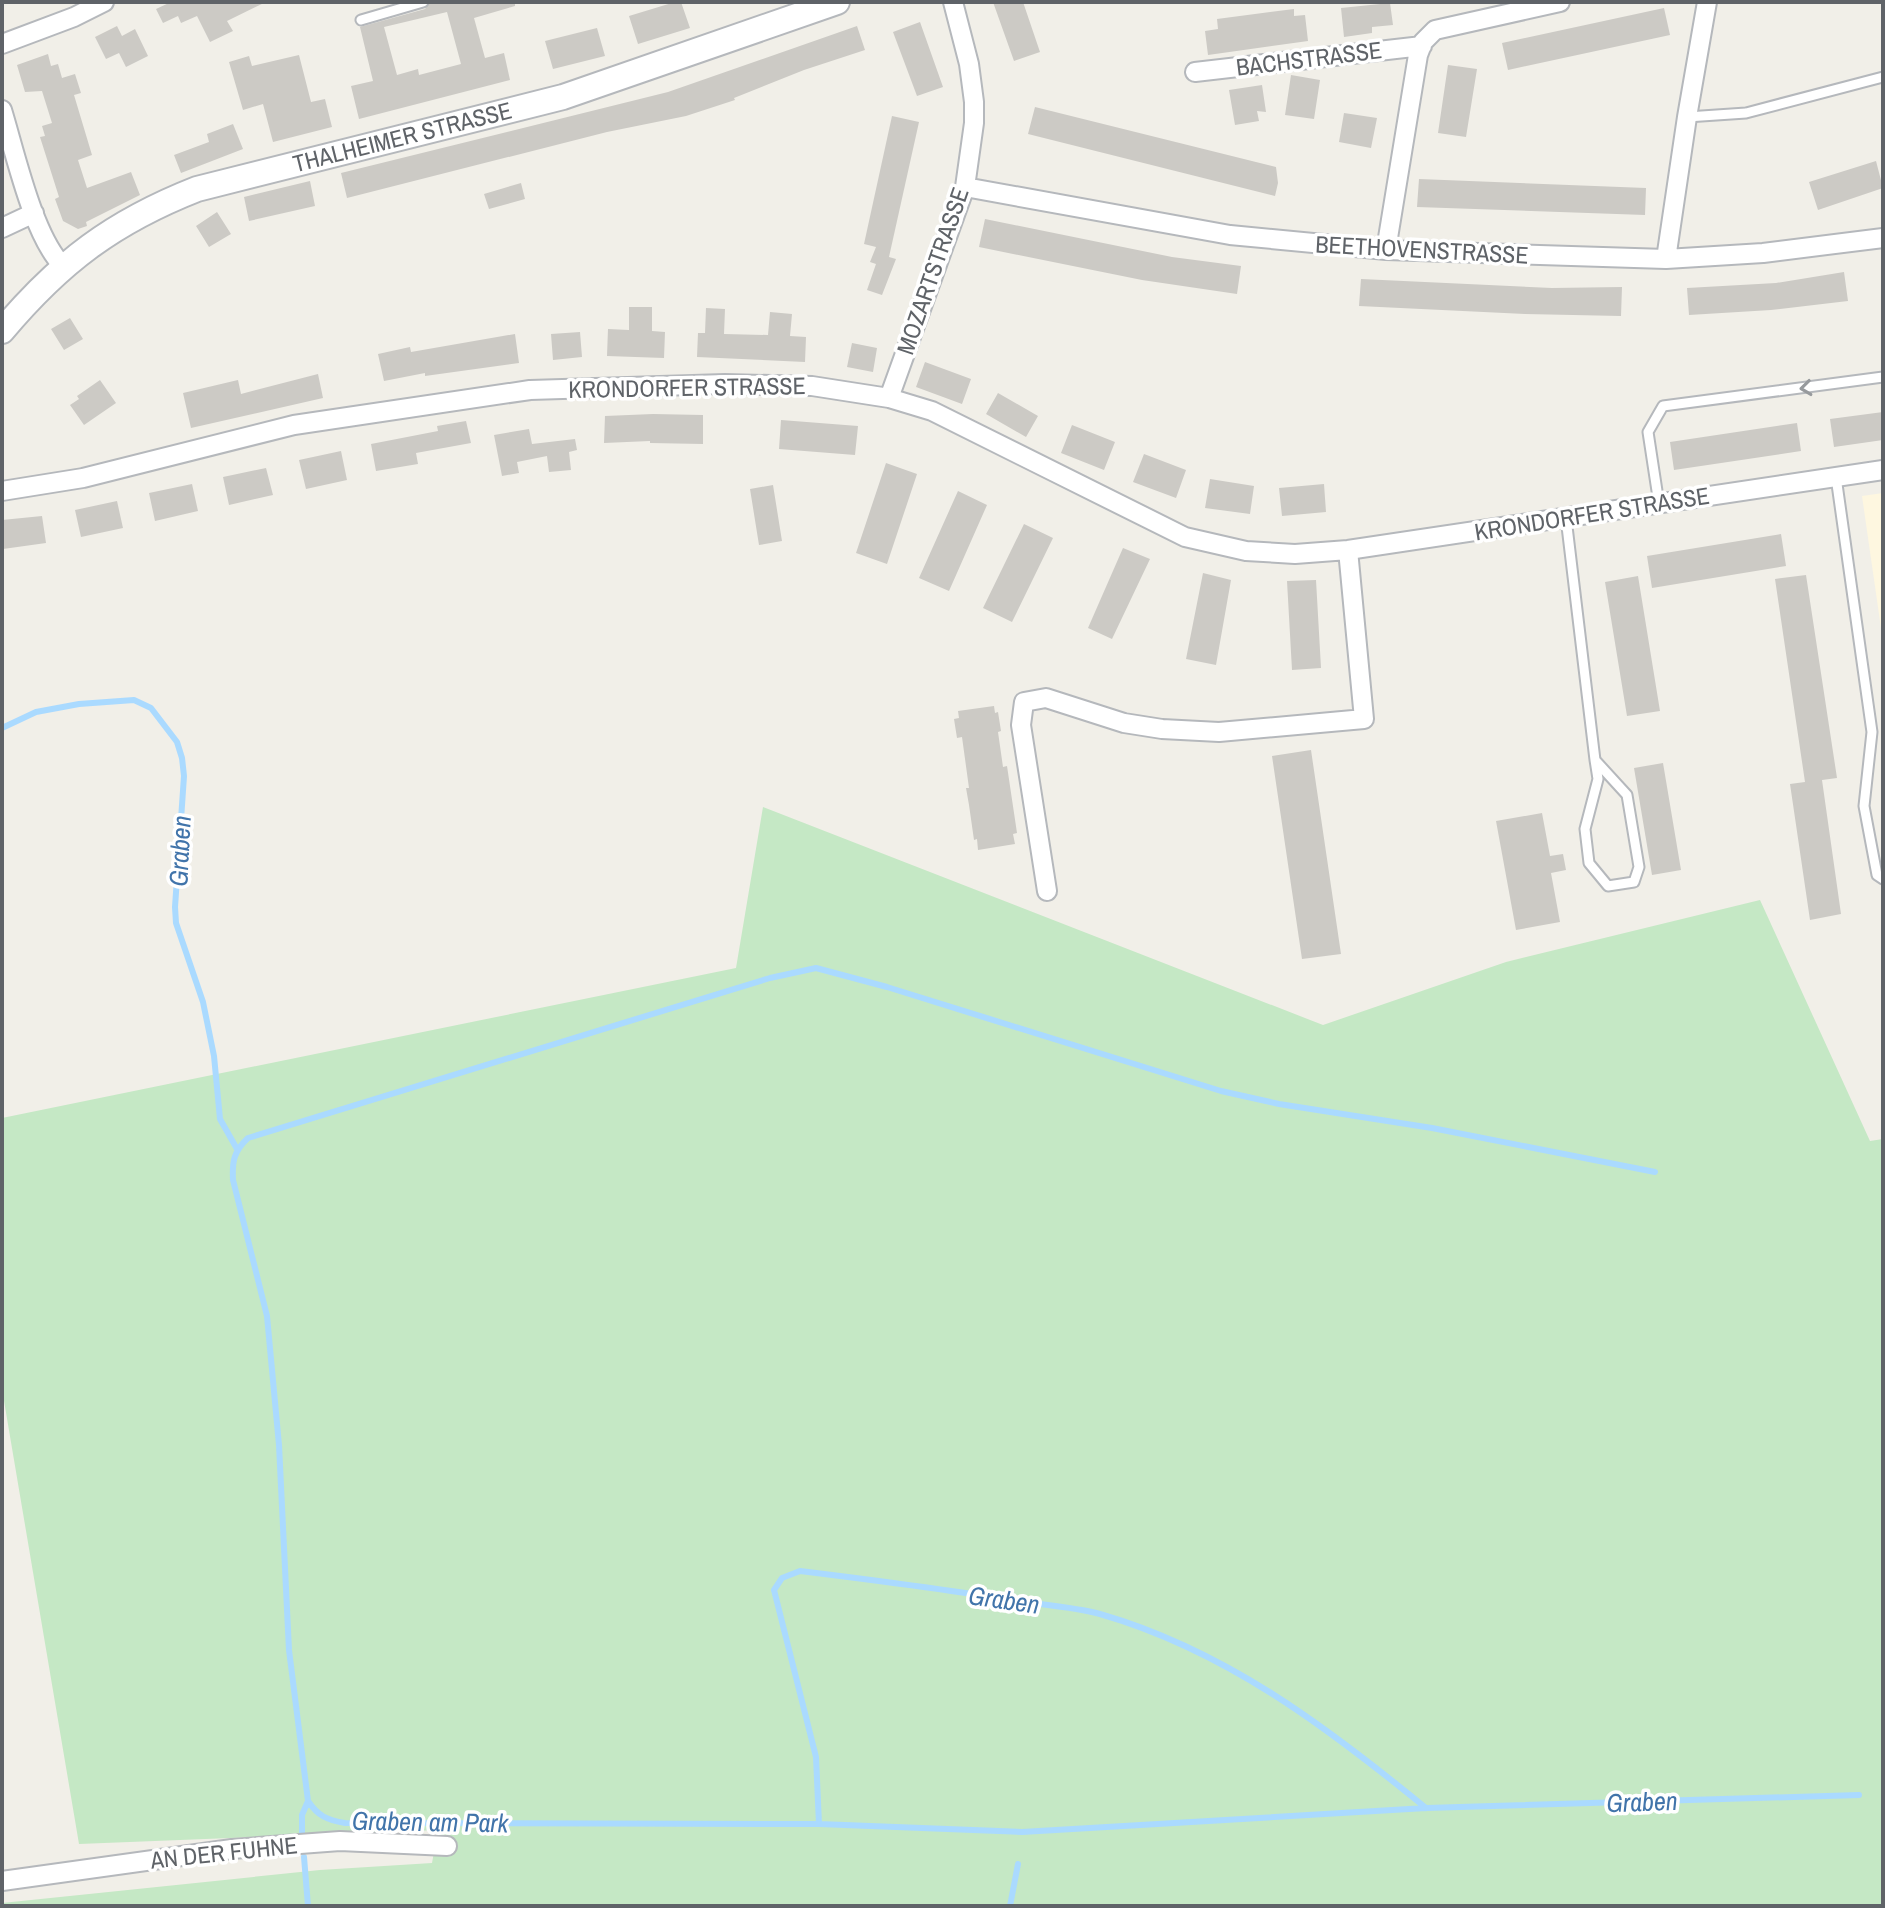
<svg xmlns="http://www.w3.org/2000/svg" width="1885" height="1908" font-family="'Archivo Narrow',sans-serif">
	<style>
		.commercial { fill: #fef7e0 }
		.green { fill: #c5e8c5 }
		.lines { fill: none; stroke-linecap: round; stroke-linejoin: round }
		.stream { stroke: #aadaff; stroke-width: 6 }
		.building { fill: #cccac5; fill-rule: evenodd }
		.service-casing { stroke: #b5b8bc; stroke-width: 13 }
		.minor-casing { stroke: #b5b8bc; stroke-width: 22 }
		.tertiary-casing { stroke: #b5b8bc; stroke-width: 28 }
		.service { stroke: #fff; stroke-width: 9 }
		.minor { stroke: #fff; stroke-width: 18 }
		.tertiary { stroke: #fff; stroke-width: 24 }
		.oneway { stroke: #979a9d }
		.labels { text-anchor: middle; stroke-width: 7; stroke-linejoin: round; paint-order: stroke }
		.street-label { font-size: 24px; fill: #5f6368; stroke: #fff }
		.water-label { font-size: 26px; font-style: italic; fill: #4174aa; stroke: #fff }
	</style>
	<rect width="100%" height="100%" fill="#f1efe8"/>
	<path class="commercial" d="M1883,493V642L1862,496Z"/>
	<path class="green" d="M763,807L1323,1025L1506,962L1760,900L1870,1141L1883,1139V1906H2V1903L320,1870L432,1863L438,1830L79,1844L2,1389V1118L736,968Z"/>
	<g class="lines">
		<path class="stream" d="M2,728L36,712L79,704L134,700L151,708L177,742L182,758L184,776L175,907L176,923L203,1002L214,1056L220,1119L237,1149
			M1655,1172L1432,1128L1279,1104L1221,1091L887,987L816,968L770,978L248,1138C234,1151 232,1161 233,1180L267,1316L279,1445L289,1650L308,1801C318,1816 327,1820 345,1823L819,1824L1022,1832L1426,1808L1859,1795
			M819,1824L816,1757L774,1590L782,1578L800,1571C873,1580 945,1589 1017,1601C1044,1605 1074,1607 1100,1614C1225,1650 1327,1727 1426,1808
			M302,1837V1815L308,1801
			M304,1857L308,1906
			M1010,1906L1018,1864"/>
	</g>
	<path class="building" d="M171,2H266L227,21L233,31L210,42L197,16L181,23L178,16L163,23L156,9Z
		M430,2H515V6L474,18L485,58L504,53L510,80L359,119L351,86L373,81L360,27L425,9ZM447,12L461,64L419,75L418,69L397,75L384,27Z
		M675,2H681L690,28L638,44L629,16Z
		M993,2H1023L1040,52L1014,61Z
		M1390,3L1393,25L1372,27V33L1344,37L1341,8Z
		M1664,8L1670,35L1508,70L1502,43Z
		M1294,9V16L1305,15L1308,41L1208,55L1205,31L1218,29L1217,19Z
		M920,22L943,87L917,96L893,32Z
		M117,26L122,36L135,29L148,56L126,67L119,53L106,59L95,37Z
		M857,26L865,50L804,70L734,98L735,100L686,116L607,132L347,198L341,173L668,92Z
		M597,28L605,56L553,69L545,41Z
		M48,54L51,66L58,64L62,78L75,74L81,93L74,95L92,155L78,160L87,188L131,172L140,195L86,222L87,226L78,229L63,221L55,199L59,197L40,137L45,136L42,126L52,123L42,91L25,92L17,65Z
		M299,55L311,102L325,99L332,127L273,142L263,104L243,110L229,62L249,56L252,66Z
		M1448,65L1477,69L1466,137L1438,133Z
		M1291,75L1320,80L1314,119L1285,115Z
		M1262,85L1266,112L1257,111L1259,121L1235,125L1229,90Z
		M1035,107L1276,167L1278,183L1275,196L1028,134Z
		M1344,113L1377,118L1371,148L1339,142Z
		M892,116L919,122L889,257L896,259L882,295L867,290L876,264L870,262L876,247L864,244Z
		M233,124L243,149L181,173L174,155L209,142L207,134Z
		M1876,161L1883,188L1818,210L1809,182Z
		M1419,179L1646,188L1645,215L1417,207Z
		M310,181L315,206L249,221L244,197Z
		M521,183L525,199L489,209L484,194Z
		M217,212L231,234L209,247L196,226Z
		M985,219L1172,257L1241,266L1237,294L1142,280L979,247Z
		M1844,272L1848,301L1771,310L1689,315L1687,288L1776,283Z
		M1361,279L1552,288L1622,287L1621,316L1525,314L1359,306Z
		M629,307H652V331L665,332L664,358L607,356L608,329L629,330Z
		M706,308L725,309L724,334L768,335L770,312L792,314L790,336L806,337L805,362L697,357L698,333H705Z
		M70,318L83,339L64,350L51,329Z
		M580,332L582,357L553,360L551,334Z
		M515,334L519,363L425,376V373L384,381L378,354L410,347L411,352Z
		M852,343L877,348L873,372L847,367Z
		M925,362L971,379L962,404L916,387Z
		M318,374L323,398L191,428L183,393L238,380L241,394Z
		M100,380L116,403L84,425L70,405L79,399L77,396Z
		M998,393L1038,416L1026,437L986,414Z
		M1883,412V440L1834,447L1830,419Z
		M653,414L703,415V444L650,443V441L604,443L605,416Z
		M781,420L858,426L855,455L779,449Z
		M466,421L471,443L416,453L418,464L376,471L371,444L438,431L437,426Z
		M1797,423L1801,451L1674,470L1670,442Z
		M1072,425L1115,442L1104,470L1061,453Z
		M529,429L532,444L575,439L577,450L569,452L571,470L549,472L547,456L517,462L519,473L502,476L494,435Z
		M341,451L347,480L306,489L299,460Z
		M1144,454L1186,470L1176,498L1133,482Z
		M886,463L917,474L887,564L856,553Z
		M266,468L273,495L229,505L223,477Z
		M1210,479L1254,486L1250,514L1205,508Z
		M192,484L198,511L155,521L149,493Z
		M1324,484L1326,512L1282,516L1279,488Z
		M773,485L782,541L759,545L750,489Z
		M958,491L987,505L949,591L919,578Z
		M117,501L123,528L81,537L75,510Z
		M42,516L46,543L3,549L2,520Z
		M1024,524L1053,538L1012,622L983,608Z
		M1781,534L1786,566L1652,588L1647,556Z
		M1123,548L1150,559L1112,639L1088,628Z
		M1203,573L1231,580L1216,665L1186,659Z
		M1806,575L1837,778L1822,780L1841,914L1810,920L1790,784L1805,782L1775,579Z
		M1638,576L1660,711L1627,716L1605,582Z
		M1316,580L1321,668L1292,670L1287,581Z
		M994,706L995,713L998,712L1001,731L998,732L1003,767L1007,766L1017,833L1013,834L1015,844L978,850L977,839L974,840L969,805L966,788H969L962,737L957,738L954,719L959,718L958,711Z
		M1311,750L1341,954L1302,959L1272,756Z
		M1663,763L1681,870L1652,875L1634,768Z
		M1542,813L1550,856L1563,854L1566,870L1551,873L1560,922L1516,930L1496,821Z"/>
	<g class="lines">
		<g class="service-casing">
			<path id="service" d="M361,20L423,2
				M1687,117L1746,113L1883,77
				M1836,477L1872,732L1864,806L1877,875L1883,879
				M1659,504L1648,432L1663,406L1883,377
				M1566,518L1595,760L1598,779L1585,829L1589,863L1608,886L1634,882L1639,867L1627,795L1595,760"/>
		</g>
		<g class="minor-casing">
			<path id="minor" d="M2,44L74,17L104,2
				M1195,72L1422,46
				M2,110C15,152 33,236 63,266
				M965,187L1230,235L1386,250L1666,259L1763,253L1883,238
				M2,228L34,213
				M1386,250L1418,55L1423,42L1435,30L1560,2
				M1666,259L1687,117L1707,2
				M889,398L965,187L974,123V102L969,64L953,2
				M2,491L83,478L294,425L530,390L725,384L812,386L889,398L932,411L1185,537L1246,551L1295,554L1348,550L1883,470
				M1047,891L1021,725L1024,702L1046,698L1124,723L1162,729L1219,732L1364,719L1348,550
				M2,1881L232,1849L340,1841L447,1846"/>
		</g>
		<g class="tertiary-casing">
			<g id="tertiary">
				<path id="s1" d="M2,331C60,262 113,222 197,189L563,97L837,2"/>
			</g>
		</g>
		<use href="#service" class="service"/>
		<use href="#minor" class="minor"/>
		<use href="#tertiary" class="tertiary"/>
	</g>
	<defs><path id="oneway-chevron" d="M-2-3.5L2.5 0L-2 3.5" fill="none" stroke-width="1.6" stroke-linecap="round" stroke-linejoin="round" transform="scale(2)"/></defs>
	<use class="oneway" href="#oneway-chevron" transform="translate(1806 388) rotate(173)"/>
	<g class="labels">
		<g class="street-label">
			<text transform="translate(1309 59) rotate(-7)" y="8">BACHSTRASSE</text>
			<text dy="8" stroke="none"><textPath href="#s1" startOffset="456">THALHEIMER STRASSE</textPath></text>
			<text transform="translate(1422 250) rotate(3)" y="8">BEETHOVENSTRASSE</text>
			<text transform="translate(933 271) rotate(-71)" y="8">MOZARTSTRASSE</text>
			<text transform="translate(687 388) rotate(-1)" y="8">KRONDORFER STRASSE</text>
			<text transform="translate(1592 514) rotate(-9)" y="8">KRONDORFER STRASSE</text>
			<text transform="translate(224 1853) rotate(-6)" y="8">AN DER FUHNE</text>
		</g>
		<g class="water-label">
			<text transform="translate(180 851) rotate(-87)" y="9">Graben</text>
			<text transform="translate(1004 1600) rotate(8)" y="9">Graben</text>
			<text transform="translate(1642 1802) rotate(-2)" y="9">Graben</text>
			<text transform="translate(430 1822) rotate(1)" y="9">Graben am Park</text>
		</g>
	</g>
	<rect width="1885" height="1908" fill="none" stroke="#5f6368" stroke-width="8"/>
</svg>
